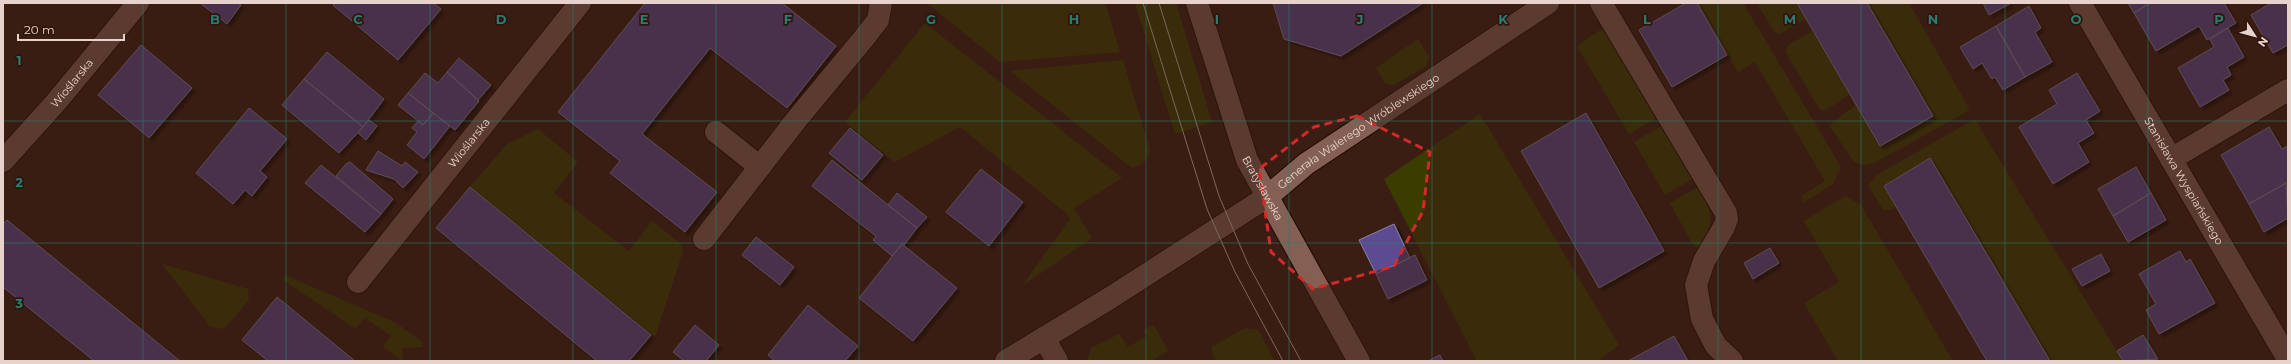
<svg xmlns="http://www.w3.org/2000/svg" width="2291" height="364" font-family="Montserrat,sans-serif">
	<style>
		.green { fill: #3b3c00 }
		.building { fill: #5c4b91; stroke: #8983a4; filter: url(#shadow) }
		.lines { fill: none; stroke-linecap: round; stroke-linejoin: round }
		.minor-casing { stroke: #210701; stroke-width: 24 }
		.minor { stroke: #836053; stroke-width: 22 }
		.tram { stroke: #d3bdb5; stroke-width: 1 }
		.marked { fill: none; stroke: #d62828; stroke-width: 3; stroke-dasharray: 8 5; stroke-linejoin: round }
		.grid { fill: none; stroke: #257f77; stroke-width: 1; stroke-opacity: 0.55 }
		.labels { text-anchor: middle; stroke-width: 3.5; stroke-linejoin: round; paint-order: stroke }
		.street-label { font-size: 11px; fill: #e7d3cb; stroke: #31150a }
		.grid-label { font-size: 13px; text-anchor: middle; font-weight: bold; fill: #257f77; stroke: #31150a; stroke-width: 3.5; stroke-linejoin: round; paint-order: stroke }
	</style>
	<defs>
		<filter id="shadow"><feDropShadow dx="3.5" dy="3.5" stdDeviation="1" flood-color="#0009"/></filter>
	</defs>
	<rect width="100%" height="100%" fill="#3b1e13"/>
	<path class="green" d="M927,3H1105L1120,52L1000,62Z
		M1135,3H1176L1212,122L1175,134Z
		M1697,3H1743L1841,167L1833,184L1804,202L1801,196L1825,181L1755,62L1738,72Z
		M1757,3H1797L1806,18L1780,34L1775,33Z
		M1867,3H1909L1970,110L1874,163L1863,165L1854,162L1829,125L1856,105L1880,146L1932,116Z
		M925,23L1122,178L1074,208L1092,238L1022,286L1070,219L1067,214L960,127L895,162L845,122Z
		M1606,26L1657,118L1629,134L1577,46Z
		M1813,31L1850,94L1826,110H1820L1785,51L1788,45Z
		M1418,39L1429,57L1427,66L1393,85L1385,83L1376,68Z
		M1123,60L1150,150C1149,161 1142,165 1132,168L1010,71Z
		M1480,114L1619,345L1598,361H1477L1384,179Z
		M1975,119L1980,128L2123,361H2050L1930,158L1884,186L1897,207L1890,210H1883L1868,185L1877,175Z
		M1663,125L1694,178L1665,195L1634,142Z
		M538,129L578,162L554,193L629,251L652,221L681,244L683,251L655,337L470,187L506,145Z
		M1698,187C1713,213 1716,221 1699,248L1693,245L1670,203Z
		M1845,196L1861,205L1953,361H1838L1804,303L1839,282L1804,221Z
		M162,264L248,289L249,300L227,326L223,329L210,326Z
		M285,275L396,323L421,341L423,347L402,348L403,361L383,347L391,336L365,318L356,329L283,280Z
		M1154,325L1168,351L1151,361H1087L1091,348L1119,334L1128,347L1147,336L1143,330Z
		M1245,328L1258,330L1275,361H1217L1212,352V347Z"/>
	<path class="building" d="M200,3H238L241,5L227,24Z
		M335,3H433L441,9L398,60L333,5Z
		M645,3H782L836,46L787,108L710,48L642,134L717,192L685,232L610,173L620,161L558,112Z
		M1273,3H1423L1341,56L1284,39Z
		M1686,3H1697L1727,55L1672,87L1639,30Z
		M1797,3H1867L1933,116L1880,146Z
		M1983,3H2011L1989,15Z
		M2128,3H2150L2134,13Z
		M2150,3H2224L2236,23L2207,40L2199,26L2156,51L2134,13Z
		M2271,3H2288V45L2273,53L2251,15Z
		M2029,6L2041,28L2035,32L2052,62L2025,77L1996,26Z
		M1996,26L2025,77L2003,90L1995,77L1992,79L1982,63L1973,69L1960,47Z
		M2228,28L2244,57L2227,67L2231,75L2223,80L2229,90L2200,107L2178,68L2214,47L2210,39Z
		M141,45L192,88L149,138L98,95Z
		M327,52L384,99L363,127L304,79Z
		M459,58L491,85L478,100L447,72Z
		M447,72L479,101L455,130L408,93L425,73L438,83Z
		M2077,73L2100,111L2086,120L2094,133L2078,143L2089,162L2053,184L2019,127L2057,104L2049,90Z
		M304,79L363,127L339,153L282,105Z
		M408,93L433,113L423,125L398,105Z
		M249,108L287,139L260,171L267,177L252,196L245,190L233,204L196,173Z
		M433,113L450,126L424,159L407,145L417,132L412,128L418,121L423,125Z
		M1586,113L1664,251L1599,288L1521,151Z
		M369,120L377,126L366,140L358,133Z
		M2269,127L2282,149L2288,146V182L2249,204L2221,155Z
		M850,128L883,155L862,180L829,153Z
		M378,151L402,166L405,162L418,172L403,188L394,179L366,170Z
		M1930,158L2050,361H1987L1884,186Z
		M832,160L917,228L904,245L902,244L892,256L873,240L876,236L812,186Z
		M350,162L393,199L381,214L336,176L346,164Z
		M321,165L381,214L365,232L305,183Z
		M2136,167L2151,193L2113,216L2098,189Z
		M981,169L1023,202L989,246L946,212Z
		M2286,183L2288,218L2264,232L2249,204Z
		M470,187L651,335L629,361H597L436,228Z
		M897,193L927,217L917,228L888,205Z
		M2151,193L2166,220L2128,242L2113,216Z
		M7,220L180,361H94L3,287V224Z
		M1394,224L1410,258L1376,274L1359,240Z
		M756,237L794,267L780,285L742,255Z
		M902,244L957,288L913,341L859,298Z
		M1770,248L1779,263L1753,279L1744,263Z
		M2180,251L2186,262L2190,259L2215,303L2159,334L2146,310L2156,304L2139,274Z
		M2101,254L2110,271L2082,286L2072,269Z
		M1415,255L1427,280L1388,299L1376,274Z
		M277,297L355,361H268L242,340Z
		M808,305L858,346L845,361H775L768,355Z
		M695,325L719,345L706,361H684L673,352Z
		M2143,335L2158,359L2123,361L2117,351Z
		M1674,336L1688,361H1628Z
		M1440,355L1443,361H1428Z"/>
	<g class="lines">
		<g class="minor-casing">
			<g id="minor">
				<path id="s1" d="M1197,3L1247,160L1359,361"/>
				<path d="M1601,3L1726,213L1727,219L1724,227L1704,261L1696,285L1702,319L1716,346L1732,361"/>
				<path id="s2" d="M2080,3L2288,359"/>
				<path d="M716,132L760,167"/>
				<path d="M2171,159L2288,90"/>
				<path id="s3" d="M3,161L57,101L138,3"/>
				<path d="M704,239L797,119L864,38L878,20L881,3"/>
				<path id="s4" d="M358,282L580,3"/>
				<path d="M1044,338L1057,361"/>
				<path id="s5" d="M1006,361L1110,298L1267,197L1306,164L1548,3"/>
			</g>
		</g>
		<use href="#minor" class="minor"/>
		<path class="tram" d="M1143,3L1207,209L1235,272L1283,361
			M1159,3L1219,196L1248,264L1301,361"/>
	</g>
	<path d="M0 0H2291V364H0ZM1357,116L1430,152L1423,211L1394,266L1313,289L1271,252L1259,169L1314,127Z" fill="#3b1e13" fill-opacity=".55" fill-rule="evenodd"/>
	<path class="marked" d="M1357,116L1430,152L1423,211L1394,266L1313,289L1271,252L1259,169L1314,127Z"/>
	<path class="grid" d="M143,3V361M286,3V361M430,3V361M573,3V361M716,3V361M859,3V361M1002,3V361M1146,3V361M1289,3V361M1432,3V361M1575,3V361M1718,3V361M1861,3V361M2005,3V361M2148,3V361M3,121H2288M3,243H2288"/>
	<g class="labels">
		<g class="street-label">
			<text dy="4" stroke="none"><textPath href="#s3" startOffset="104">Wioślarska</textPath></text>
			<text dy="4" stroke="none"><textPath href="#s5" startOffset="421">Generała Walerego Wróblewskiego</textPath></text>
			<text dy="4" stroke="none"><textPath href="#s4" startOffset="178">Wioślarska</textPath></text>
			<text dy="4" stroke="none"><textPath href="#s2" startOffset="206">Stanisława Wyspiańskiego</textPath></text>
			<text dy="4" stroke="none"><textPath href="#s1" startOffset="197">Bratysławska</textPath></text>
		</g>
	</g>
	<g class="grid-label">
		<text x="215" y="24">B</text>
		<text x="358" y="24">C</text>
		<text x="501" y="24">D</text>
		<text x="644" y="24">E</text>
		<text x="788" y="24">F</text>
		<text x="931" y="24">G</text>
		<text x="1074" y="24">H</text>
		<text x="1217" y="24">I</text>
		<text x="1360" y="24">J</text>
		<text x="1503" y="24">K</text>
		<text x="1647" y="24">L</text>
		<text x="1790" y="24">M</text>
		<text x="1933" y="24">N</text>
		<text x="2076" y="24">O</text>
		<text x="2219" y="24">P</text>
		<text x="19" y="65">1</text>
		<text x="19" y="187">2</text>
		<text x="19" y="308">3</text>
	</g>
	<rect width="2291" height="364" fill="none" stroke="#e7d3cb" stroke-width="8"/>
	<g transform="translate(2255 36) rotate(126)" stroke="#31150a" stroke-width="3" paint-order="stroke">
	<path d="M0-3L7 15L0 10L-7 15Z" fill="#e7d3cb"/>
	<text y="-6" font-size="11" font-weight="bold" text-anchor="middle" fill="#e7d3cb">N</text>
	</g>
	<path d="M18 34v6h106v-6" fill="none" stroke="#e7d3cb" stroke-width="2"/>
	<text x="24" y="34" font-size="12" fill="#e7d3cb" stroke="#31150a" stroke-width="3" paint-order="stroke">20 m</text>
</svg>
